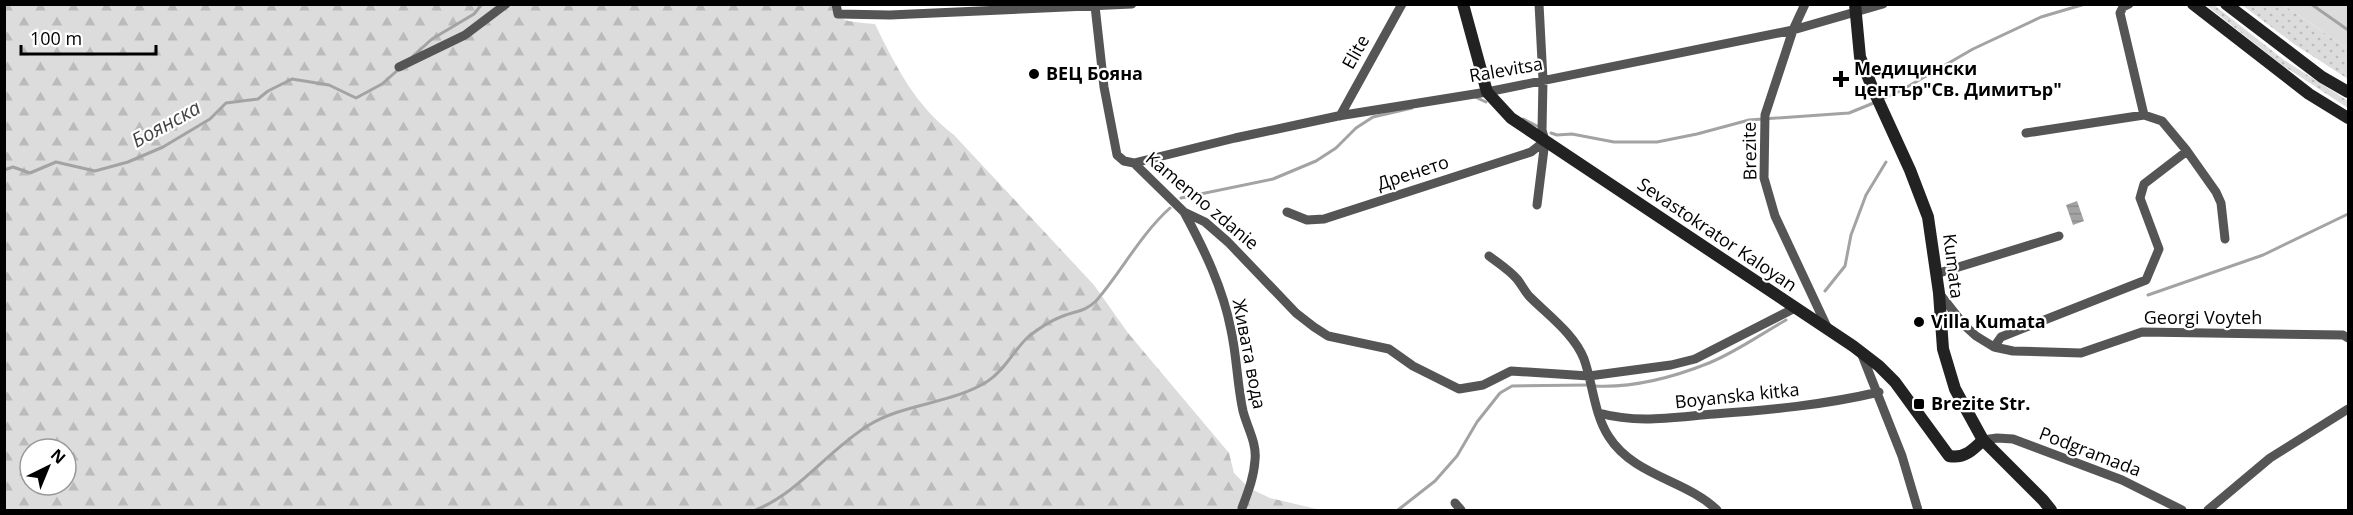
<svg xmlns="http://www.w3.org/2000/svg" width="2353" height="515" font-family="'Open Sans',sans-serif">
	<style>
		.grass { fill: url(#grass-dots) }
		.forest { fill: url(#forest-firs); fill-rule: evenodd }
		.green { fill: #dcdcdc }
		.water { fill: url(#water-rules) }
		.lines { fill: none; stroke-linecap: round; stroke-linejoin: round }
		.stream { stroke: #a3a3a3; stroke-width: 3 }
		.street { stroke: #555; stroke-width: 9 }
		.secondary { stroke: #222; stroke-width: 12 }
		.poi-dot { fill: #000; stroke: #fff; stroke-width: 2 }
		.labels { text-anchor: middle; stroke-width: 4.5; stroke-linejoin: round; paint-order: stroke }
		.street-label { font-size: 18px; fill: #000; stroke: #fff }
		.poi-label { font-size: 18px; font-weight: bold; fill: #000; stroke: #fff; text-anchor: start }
		.water-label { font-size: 20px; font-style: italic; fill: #444; stroke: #fff }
	</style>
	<defs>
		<pattern id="grass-dots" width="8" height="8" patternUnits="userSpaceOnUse" patternTransform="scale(1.5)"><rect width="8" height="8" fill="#dcdcdc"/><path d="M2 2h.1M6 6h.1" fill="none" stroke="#bbb" stroke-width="1.8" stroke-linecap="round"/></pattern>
		<pattern id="forest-firs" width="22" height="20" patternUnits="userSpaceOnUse" patternTransform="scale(1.5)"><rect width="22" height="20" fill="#dcdcdc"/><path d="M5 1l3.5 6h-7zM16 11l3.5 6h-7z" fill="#bbb"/></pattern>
		<pattern id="water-rules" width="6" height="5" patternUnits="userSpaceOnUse" patternTransform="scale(1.5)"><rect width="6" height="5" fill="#a3a3a3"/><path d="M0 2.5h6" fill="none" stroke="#8b8b8b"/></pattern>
	</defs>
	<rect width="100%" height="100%" fill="#fff"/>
	<path class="grass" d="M2206,5H2214L2284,60L2348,101V108L2282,65Z
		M2242,5H2284L2348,49V79L2294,44Z"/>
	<path class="forest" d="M4,5H832C834,24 860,22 875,24C895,65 916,107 954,135L1094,285L1128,333L1229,453L1234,473L1249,488L1270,498L1321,510H5ZM30,449H66V485H30Z"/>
	<path class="green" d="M2284,5H2348V49Z"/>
	<path class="water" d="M2077,201L2084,221L2073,225L2066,205Z"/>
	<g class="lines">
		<path class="stream" d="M2311,4L2348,30
			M413,56L432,39L474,14L482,4
			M1475,97L1486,102
			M1882,99L1900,91L1973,49L2041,17L2085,4
			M1523,119L1537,126
			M1551,133L1557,135L1572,134L1614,142H1657L1697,134L1749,120L1849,113L1876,102
			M4,170L13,167L30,173L56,162L95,171L128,162L163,147L210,119L226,103L258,99L268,91L292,79L329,85L356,98L382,84L399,69
			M1181,198L1273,179L1316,161L1336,148L1356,128L1373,117L1412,108
			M1825,291L1845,266L1851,235L1866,195L1886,162
			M2148,295L2263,255L2348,214
			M1594,386C1632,388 1674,377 1709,363C1736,352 1761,334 1786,320
			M756,510C801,491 828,450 869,425C905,403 952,404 988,381C1005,370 1014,350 1028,337C1038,329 1052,320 1063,316C1076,311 1086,311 1096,301C1122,271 1140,235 1170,208
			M1398,510L1435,481L1457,456L1477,422L1500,393L1512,386L1588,385"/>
		<path class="street" d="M836,4L838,14L890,15L1132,4
			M1805,4L1793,30L1765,115L1764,178L1775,216L1827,327
			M2129,4L2123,7L2120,13L2144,115
			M1095,6L1104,87L1117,155L1124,161L1134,163L1184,212L1205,222L1228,242L1296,313L1314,327L1328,336L1389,349L1413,366L1459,389L1483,385L1511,371L1589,376L1671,365L1695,359L1795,308
			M399,67L465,35L506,4
			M1340,116L1402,4
			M2026,133L2144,115L2162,121L2187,151L2216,192L2221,203L2225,239
			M1134,163L1235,138L1338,116L1487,92L1793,30L1883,4
			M1537,205L1545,141L1542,130L1543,80L1539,4
			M1184,212C1204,249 1223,288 1231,330C1237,357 1237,384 1243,411C1247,427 1257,443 1255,460C1254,477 1248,492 1242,508
			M1287,212L1307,220L1324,219L1531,152L1545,141
			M1489,256C1498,263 1509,270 1517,279C1522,285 1525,292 1530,297C1549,316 1574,334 1584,359C1593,384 1594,414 1609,437C1634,476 1686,480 1717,510
			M1936,274L2059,236
			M1939,293L1965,326L1976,336L1994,347L2013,351L2081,353L2142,332L2343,335L2348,338
			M1994,347L2001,337L2146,280L2159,249L2140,198L2144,184L2187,151
			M1862,355L1902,456L1918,510
			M1599,413C1638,424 1675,417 1714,414C1769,410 1824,405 1879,392
			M1983,440L1997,438L2013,439L2122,480L2182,510
			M1455,503L1461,510
			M2208,510L2270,458L2348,409"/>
		<path class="secondary" d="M1463,4L1487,92L1511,118L1853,346L1879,366L1895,382L1949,456C1964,459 1973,450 1983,440
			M1855,4L1860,57L1872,87L1910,170L1928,217L1939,293L1943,349L1955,389L1983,440L2043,500L2051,510
			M2193,4L2309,94L2348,118
			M2226,4L2322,77L2348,92"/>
	</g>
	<g class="poi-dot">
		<circle cx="1034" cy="74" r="6"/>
		<path d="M1838 70h6v6h6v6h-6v6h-6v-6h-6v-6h6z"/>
		<circle cx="1919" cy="322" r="6"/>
		<rect x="1913" y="398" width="12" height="12" rx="3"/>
	</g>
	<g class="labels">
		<g class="street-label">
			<text transform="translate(1356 52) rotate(-61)" y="6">Elite</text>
			<text transform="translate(1506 70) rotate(-10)" y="6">Ralevitsa</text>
			<text transform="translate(1750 151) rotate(-91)" y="6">Brezite</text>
			<text transform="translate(1413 173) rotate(-18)" y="6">Дренето</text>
			<text transform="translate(1202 201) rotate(40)" y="6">Kamenno zdanie</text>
			<text transform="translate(1717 235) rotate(34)" y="6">Sevastokrator Kaloyan</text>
			<text transform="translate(1953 266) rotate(83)" y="6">Kumata</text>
			<text x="2203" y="324">Georgi Voyteh</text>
			<text transform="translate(1249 354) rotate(79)" y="6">Живата вода</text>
			<text transform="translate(1737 396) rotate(-6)" y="6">Boyanska kitka</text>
			<text transform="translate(2090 452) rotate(21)" y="6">Podgramada</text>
		</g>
		<g class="poi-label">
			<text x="1854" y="75">Медицински<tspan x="1854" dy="21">център"Св. Димитър"</tspan></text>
			<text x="1046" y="80">ВЕЦ Бояна</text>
			<text x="1931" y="328">Villa Kumata</text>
			<text x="1931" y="410">Brezite Str.</text>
		</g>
		<g class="water-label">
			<text transform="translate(166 124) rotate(-29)" y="7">Боянска</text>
		</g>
	</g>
	<rect width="2353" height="515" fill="none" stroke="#000000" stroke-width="12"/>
	<g transform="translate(48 467) rotate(43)"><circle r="28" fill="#ffffff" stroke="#999999" stroke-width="1.5"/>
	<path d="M0-4.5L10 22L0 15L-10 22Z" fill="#000000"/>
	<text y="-9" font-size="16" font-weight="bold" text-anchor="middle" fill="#000000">N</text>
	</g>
	<path d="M21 45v9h135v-9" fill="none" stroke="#000000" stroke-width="3"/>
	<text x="30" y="45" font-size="18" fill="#000000" stroke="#ffffff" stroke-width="4.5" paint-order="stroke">100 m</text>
</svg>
